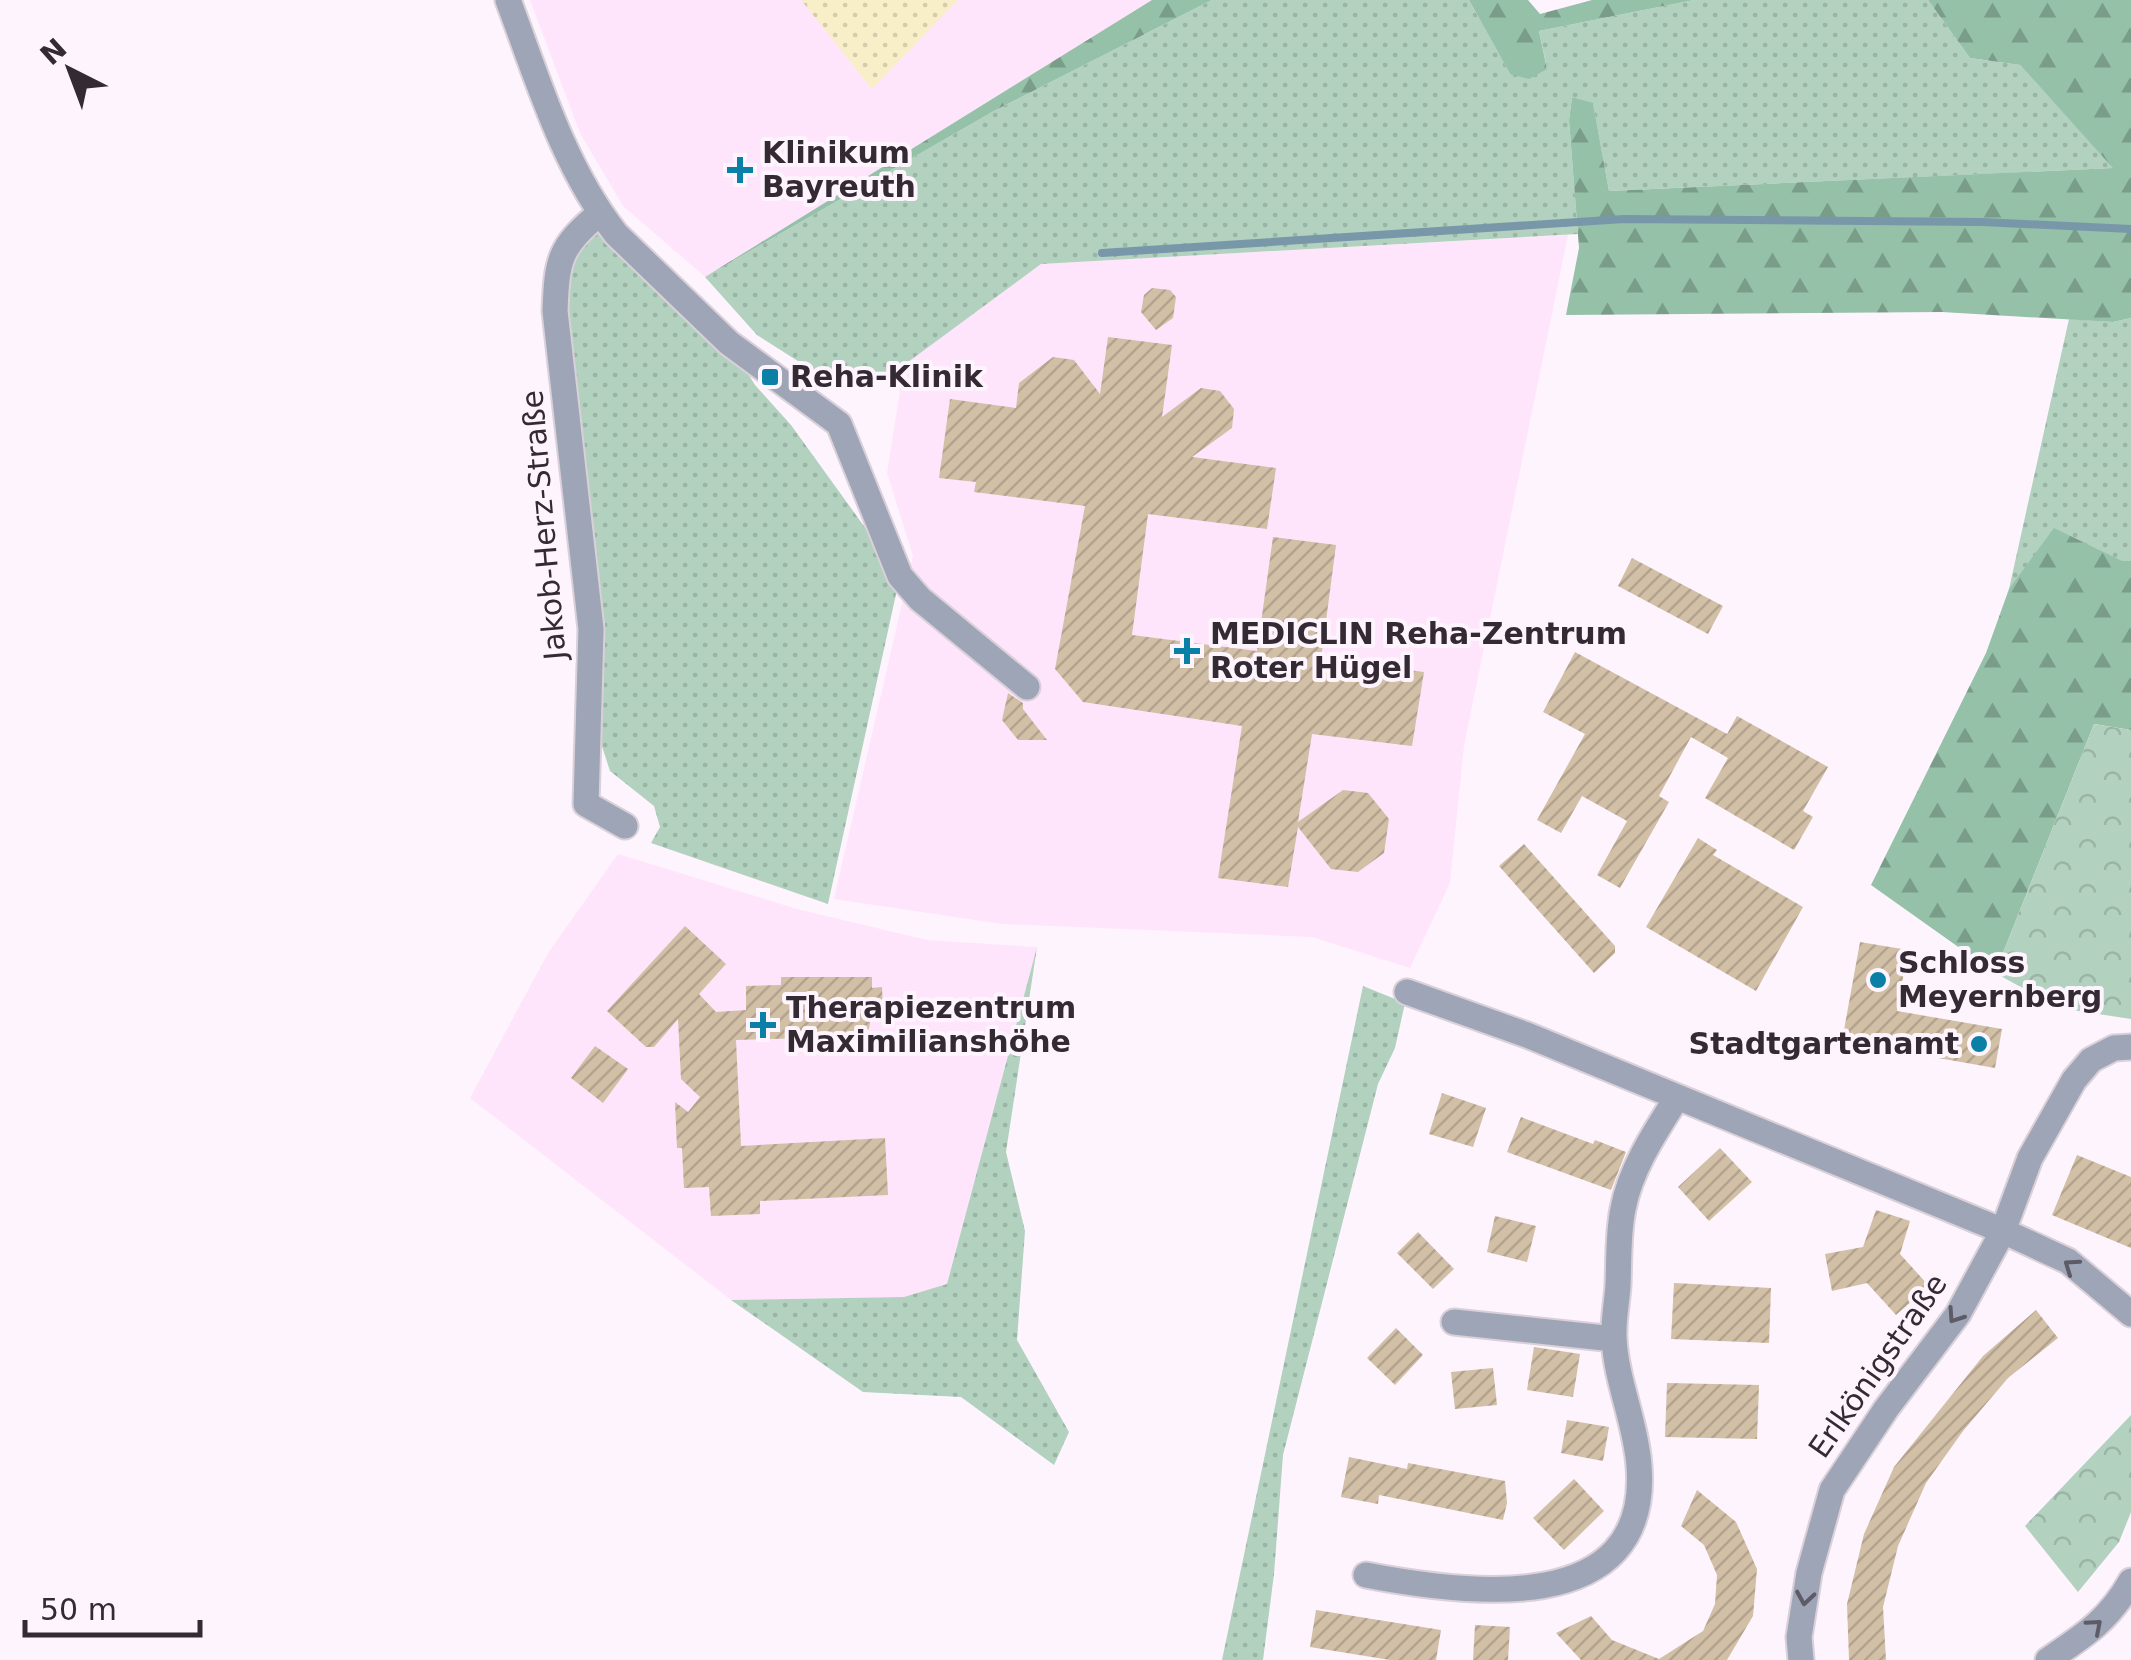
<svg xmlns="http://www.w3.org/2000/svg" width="2131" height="1660" font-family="'DejaVu Sans',sans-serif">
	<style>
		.built { fill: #fee5fb }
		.grass { fill: url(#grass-dots) }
		.forest { fill: url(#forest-firs) }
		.sand { fill: url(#sand-dots) }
		.park { fill: url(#park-crowns) }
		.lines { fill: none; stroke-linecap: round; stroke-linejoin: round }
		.stream { stroke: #7897a9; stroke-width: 8 }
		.building { fill: url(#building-hatch) }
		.minor-casing { stroke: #dad0d9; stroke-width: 29 }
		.minor { stroke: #9da5b6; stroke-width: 25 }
		.oneway { stroke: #5e5b67 }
		.poi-dot { fill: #0a80a7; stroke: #fef4fd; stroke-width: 4 }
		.labels { text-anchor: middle; stroke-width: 8; stroke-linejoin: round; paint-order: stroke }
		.poi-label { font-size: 30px; font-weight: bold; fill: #342a33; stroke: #fef4fd; text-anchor: start }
		.street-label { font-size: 30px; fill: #342a33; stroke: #fef4fd }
	</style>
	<defs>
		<pattern id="grass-dots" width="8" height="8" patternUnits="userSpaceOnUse" patternTransform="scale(2.5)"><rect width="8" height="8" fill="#b2d1bf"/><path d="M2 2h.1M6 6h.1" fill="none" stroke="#9ab4a5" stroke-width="1.8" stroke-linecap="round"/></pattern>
		<pattern id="forest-firs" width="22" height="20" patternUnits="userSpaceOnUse" patternTransform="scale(2.5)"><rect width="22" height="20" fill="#94c1a8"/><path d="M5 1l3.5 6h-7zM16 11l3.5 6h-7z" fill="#7a9d89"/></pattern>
		<pattern id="sand-dots" width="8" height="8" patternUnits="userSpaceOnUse" patternTransform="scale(2.5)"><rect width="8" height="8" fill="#f8eec8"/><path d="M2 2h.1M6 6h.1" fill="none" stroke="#d5ccac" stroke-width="1.8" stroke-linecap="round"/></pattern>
		<pattern id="park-crowns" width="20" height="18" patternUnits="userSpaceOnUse" patternTransform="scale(2.5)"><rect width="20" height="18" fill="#b2d1bf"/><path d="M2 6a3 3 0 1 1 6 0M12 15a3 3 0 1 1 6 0" fill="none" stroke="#9ab4a5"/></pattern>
		<pattern id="building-hatch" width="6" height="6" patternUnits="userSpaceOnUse" patternTransform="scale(2.5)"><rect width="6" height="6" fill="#d1bfa6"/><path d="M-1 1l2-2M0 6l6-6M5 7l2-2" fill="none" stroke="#b4a48f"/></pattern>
	</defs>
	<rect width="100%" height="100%" fill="#fef4fd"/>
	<path class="built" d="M530,0H1152L705,277L623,206L580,133Z
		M1568,235L1464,746L1450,883L1410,968L1312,937L1002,924L834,899L913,556L887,473L904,365L1041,264Z
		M618,854L797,909L927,940L1037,947L947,1284L905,1297L731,1300L470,1098L548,953Z"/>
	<path class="grass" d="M1212,0H1469L1510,74L1547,68L1539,31L1694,0H1928L1970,58L2020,65L2114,168L1609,191L1593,104L1572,97L1569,120L1578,234L1041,264L904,365L874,377L812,370L757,335L705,277L994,111Z
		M600,213L729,343L755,385L791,425L900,576L828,904L651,843L660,827L654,806L610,771L589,706L555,311L574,234Z
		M2131,318V561H2122L2009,589L2069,319L2113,322Z
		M1037,947L1006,1152L1025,1231L1017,1340L1069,1432L1054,1465L961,1397L863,1392L731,1300L904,1297L947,1284Z
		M1363,986L1405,1003L1395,1048L1378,1084L1283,1455L1274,1574L1263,1660H1222Z"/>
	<path class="forest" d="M1152,0H1212L994,111L705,277Z
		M1469,0H1528L1540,14L1592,0H1694L1539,31L1547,69L1529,79L1510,74Z
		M1928,0H2131V318L2113,322L1942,312L1566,315L1579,248L1569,120L1572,97L1593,103L1609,191L2113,168L2020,65L1970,58Z
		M2054,528L2122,561H2131V730L2094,724L1995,973L1871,885L1986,653L2009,589Z"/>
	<path class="sand" d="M801,0H958L872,89Z"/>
	<path class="park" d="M2094,724L2131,730V1019L2059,1008L1995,973Z
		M2131,1415V1512L2119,1542L2078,1592L2025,1526Z"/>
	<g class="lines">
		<path class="stream" d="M1102,253L1624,219L1982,222L2131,229"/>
	</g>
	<path class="building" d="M1152,288L1170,290L1176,297L1173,318L1156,330L1141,312L1144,295Z
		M1108,337L1172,345L1162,417L1201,388L1220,391L1234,409L1232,428L1192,457L1276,468L1267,529L1148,514L1132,635L1257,651L1273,537L1336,545L1321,659L1424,672L1412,746L1312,734L1298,822L1343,790L1368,793L1389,819L1384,853L1358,872L1331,869L1298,827L1288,887L1218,878L1242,726L1083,702L1055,669L1085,506L974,492L976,482L939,478L950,399L1016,408L1019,383L1053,357L1074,360L1100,394Z
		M1632,558L1723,606L1708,634L1618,586Z
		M1575,652L1727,734L1737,716L1828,767L1803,811L1813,817L1794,850L1705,798L1728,758L1691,737L1659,796L1669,802L1620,888L1597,875L1627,821L1582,796L1561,833L1537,820L1585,734L1543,712Z
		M1008,693L1023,703V709L1047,740H1018L1002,720Z
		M1698,838L1717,850L1713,855L1803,907L1756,991L1646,927Z
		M1524,844L1615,946V953L1594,973L1499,866Z
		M685,926L726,964L699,994L716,1012L746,1010V986L781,985V977H872V988L882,987L883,1012H872L869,1029L847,1037L736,1040L741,1146L885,1138L888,1195L760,1201V1214L711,1216L709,1187L684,1188L682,1148H677L675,1102L688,1112L700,1097L681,1079L678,1019L654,1047H646L607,1011Z
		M1860,942L1908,950L1897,1011L2002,1029L1995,1068L1842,1041Z
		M595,1046L628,1069L603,1103L571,1078Z
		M1442,1093L1486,1108L1473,1147L1429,1134Z
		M1521,1117L1593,1144L1595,1140L1626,1152L1611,1190L1507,1152Z
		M1720,1148L1752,1182L1709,1221L1678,1187Z
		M2077,1155L2131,1177V1248L2052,1215Z
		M1876,1210L1910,1221L1900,1254L1929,1286L1896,1315L1867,1283L1832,1291L1825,1254L1863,1247Z
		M1495,1216L1536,1226L1527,1262L1487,1252Z
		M1418,1232L1454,1269L1433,1289L1397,1253Z
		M1674,1283L1771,1288L1769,1343L1671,1339Z
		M2036,1310L2058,1338L2008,1378L1963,1431L1926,1483L1898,1546L1883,1607L1886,1660H1849L1847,1604L1864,1534L1894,1467L1983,1356Z
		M1396,1328L1423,1355L1395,1385L1367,1358Z
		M1534,1347L1580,1354L1573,1397L1527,1390Z
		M1493,1368L1497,1405L1455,1409L1451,1372Z
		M1667,1383L1759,1385L1757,1439L1665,1437Z
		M1567,1420L1609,1427L1603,1461L1561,1453Z
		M1349,1457L1407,1469L1408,1463L1505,1481L1507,1503L1503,1520L1379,1495L1378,1504L1341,1497Z
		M1574,1479L1604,1511L1564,1550L1533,1518Z
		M1697,1490L1736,1522L1757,1569L1753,1616L1727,1660H1581L1556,1633L1591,1616L1612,1640L1659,1659L1703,1631L1715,1604L1717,1575L1704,1545L1681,1526Z
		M1316,1610L1441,1630L1436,1660H1390L1310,1647Z
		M1475,1625L1510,1627L1508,1660H1473Z"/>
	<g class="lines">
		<g class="minor-casing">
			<path id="minor" d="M508,0C538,80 563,166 616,234L729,343L839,424L900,576L920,599L1027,687
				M600,213C559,247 557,259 555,311L591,629L586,804L625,826
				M1407,992L1527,1035L2003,1231L2068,1261L2131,1314
				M1454,1322L1614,1339
				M1366,1575C1464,1594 1651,1620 1639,1466C1636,1423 1616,1381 1614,1338C1613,1321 1617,1302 1618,1285C1619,1260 1618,1233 1623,1209C1630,1170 1655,1132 1676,1099
				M1801,1660L1799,1637L1809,1573L1832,1490L1886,1409L1958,1314L2003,1231L2030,1158L2074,1080L2091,1060L2114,1048L2131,1047
				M2048,1660C2085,1635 2109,1620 2131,1581"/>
		</g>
		<use href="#minor" class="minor"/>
	</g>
	<defs><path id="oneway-chevron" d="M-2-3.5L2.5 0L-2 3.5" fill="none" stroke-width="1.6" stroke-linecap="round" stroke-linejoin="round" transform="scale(2.5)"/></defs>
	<g class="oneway">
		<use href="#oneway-chevron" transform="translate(2071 1266) rotate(-145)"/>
		<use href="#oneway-chevron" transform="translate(1955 1316) rotate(124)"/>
		<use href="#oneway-chevron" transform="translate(1805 1598) rotate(99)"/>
		<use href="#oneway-chevron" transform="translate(2095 1626) rotate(-41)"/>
	</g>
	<g class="poi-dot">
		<path d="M735 155h10v10h10v10h-10v10h-10v-10h-10v-10h10z"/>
		<rect x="760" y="367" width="20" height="20" rx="5"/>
		<path d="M1182 636h10v10h10v10h-10v10h-10v-10h-10v-10h10z"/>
		<circle cx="1878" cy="980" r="10"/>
		<path d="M758 1010h10v10h10v10h-10v10h-10v-10h-10v-10h10z"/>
		<circle cx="1979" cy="1044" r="10"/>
	</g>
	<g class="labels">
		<g class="poi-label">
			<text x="762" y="163">Klinikum<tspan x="762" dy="34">Bayreuth</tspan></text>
			<text x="790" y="387">Reha-Klinik</text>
			<text x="1210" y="644">MEDICLIN Reha-Zentrum<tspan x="1210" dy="34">Roter Hügel</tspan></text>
			<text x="1898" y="973">Schloss<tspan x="1898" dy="34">Meyernberg</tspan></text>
			<text x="786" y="1018">Therapiezentrum<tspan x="786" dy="34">Maximilianshöhe</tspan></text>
			<text x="1959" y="1054" text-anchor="end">Stadtgartenamt</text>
		</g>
		<g class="street-label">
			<text transform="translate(544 525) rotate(-95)" y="10">Jakob-Herz-Straße</text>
			<text transform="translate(1878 1366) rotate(-55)" y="10">Erlkönigstraße</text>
		</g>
	</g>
	<g transform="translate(70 70) rotate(318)" stroke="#fef4fd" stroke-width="8" paint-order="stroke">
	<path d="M0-8L18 38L0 25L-18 38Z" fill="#342a33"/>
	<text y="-15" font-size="28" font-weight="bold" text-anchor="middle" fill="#342a33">N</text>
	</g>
	<path d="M25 1620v15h175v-15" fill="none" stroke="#342a33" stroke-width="5"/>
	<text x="40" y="1620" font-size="30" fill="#342a33" stroke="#fef4fd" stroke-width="8" paint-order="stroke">50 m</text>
</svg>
